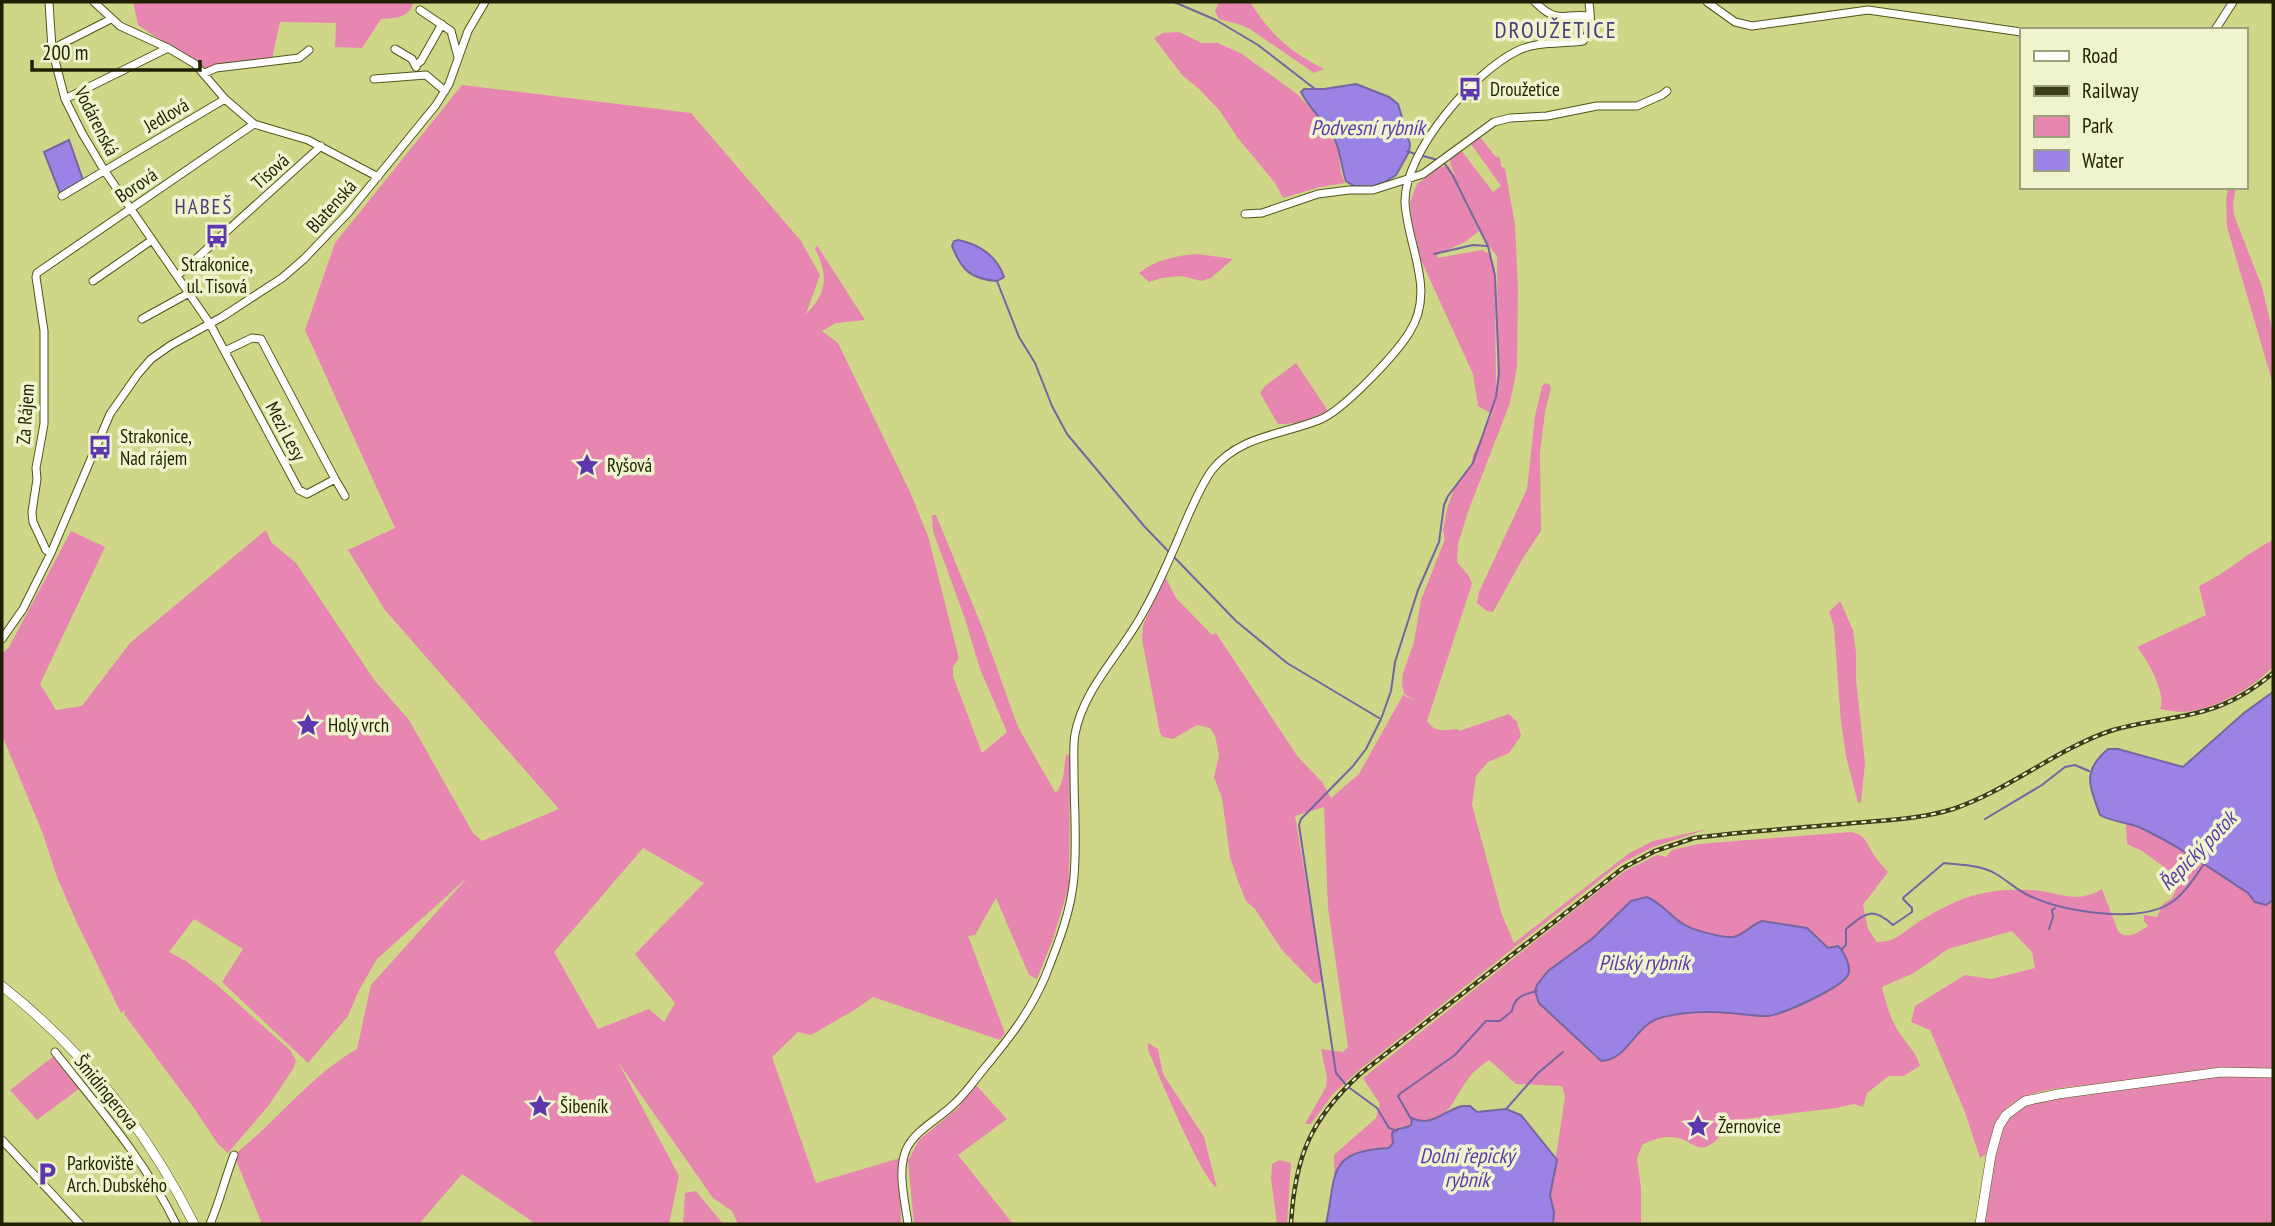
<svg xmlns="http://www.w3.org/2000/svg" width="2275" height="1226" font-family="'PT Sans Narrow',sans-serif">
	<style>
		.green { fill: #e787b1; fill-rule: evenodd }
		.water { fill: #9a83e5; stroke: #7565a1; stroke-width: 2 }
		.lines { fill: none; stroke-linecap: round; stroke-linejoin: round }
		.stream { stroke: #7565a1; stroke-width: 2 }
		.minor-casing { stroke: #51551a; stroke-width: 9 }
		.major-casing { stroke: #51551a; stroke-width: 10 }
		.minor { stroke: #fff; stroke-width: 7 }
		.major { stroke: #fff; stroke-width: 9 }
		.rail-casing { stroke: #3c3e18; stroke-width: 4.5 }
		.rail { stroke: #eff4ce; stroke-width: 2; stroke-dasharray: 5; stroke-linecap: butt }
		.labels { text-anchor: middle; stroke-width: 7; stroke-linejoin: round; paint-order: stroke }
		.poi-label { font-size: 19px; fill: #1e2001; stroke: #eff4ce; text-anchor: start }
		.street-label { font-size: 19px; fill: #1e2001; stroke: #eff4ce }
		.water-label { font-size: 21px; font-style: italic; fill: #5d39ab; stroke: #eff4ce }
		.neighbourhood-label { font-size: 21px; letter-spacing: 2px; fill: #4b3b78; stroke: #eff4ce }
		.quarter-label { font-size: 23px; letter-spacing: 2px; fill: #4b3b78; stroke: #eff4ce }
	</style>
	<rect width="100%" height="100%" fill="#cfd688"/>
	<path class="green" d="M133,2H413C411,18 395,18 381,19L362,48L335,47L336,23L280,22L271,63L205,70L138,25Z
		M1219,2H1250C1271,35 1289,51 1324,69L1314,73L1250,29L1238,24L1219,19L1215,11Z
		M1179,32L1202,43H1218L1242,54L1297,94L1315,113L1338,147L1341,173L1345,183L1320,187L1283,198L1275,183L1237,137L1220,111L1198,88L1183,76L1154,38L1163,33Z
		M462,85L691,113L801,241L820,275L806,314C827,293 829,276 815,249L817,245L865,320L836,323L822,331L838,343L910,492L928,536L959,658L953,667V676L982,753L1007,732L980,669L965,619L933,531L932,515H936L982,627L1018,727L1055,792L1058,791L1063,778L1066,754L1070,756L1069,886L1053,939L1037,979L1029,975L996,898L975,935L968,936L1005,1033L1000,1040L873,997L856,1009L811,1035L798,1032L772,1057L816,1183L900,1158L901,1224H738L732,1211L713,1198L618,1062L679,1176L669,1224H536L462,1174L419,1224H262L234,1155C276,1122 311,1075 357,1049L371,985L468,877L377,959L359,990L348,1016L308,1063L222,982L243,949L194,919L169,952L186,961L216,984L291,1051L296,1061L293,1069L269,1105L228,1153L218,1144L194,1108L124,1014L125,1010L121,1013L77,923L57,877L43,834L2,735V654L9,647L71,531L105,547L40,684L56,710L82,706L130,643L266,530L271,542L296,563L375,681L409,720L473,833L482,841L559,809L385,610L348,550L395,528L305,330L335,243ZM643,848L704,883L635,954L675,1003L664,1022L649,1009L598,1029L554,952Z
		M1480,137L1495,156L1500,158L1501,166L1505,169L1515,224L1518,288L1517,367L1510,403L1469,509L1458,544L1457,562L1469,576L1472,584L1427,721C1434,733 1445,730 1458,729L1459,731L1509,714L1517,722L1521,736L1509,753L1488,762L1476,776L1472,805L1502,915L1514,943L1628,854L1653,841L1708,829L1653,847L1620,864L1358,1071L1333,1094L1311,1124H1305L1326,1087L1327,1077L1321,1049L1343,1052L1348,1047L1328,908L1324,807L1295,816L1323,981L1315,984L1282,950L1255,909L1246,901L1238,881L1230,857L1222,798L1214,777L1219,755L1215,736L1210,728L1197,725L1173,739L1163,737L1160,733L1142,640L1143,625L1164,580L1166,578L1176,598L1212,635L1216,633L1298,757L1322,782L1331,798L1359,774L1403,695L1416,701L1404,694L1402,684L1403,673L1414,642L1421,600L1445,539L1443,531L1447,509L1454,489L1471,465L1473,455L1492,414L1478,406L1473,374L1421,260L1412,222L1410,202L1417,184L1439,167L1449,166L1456,177L1450,163L1451,157L1461,150L1493,192L1501,186L1471,144ZM1459,185L1489,246L1497,256L1498,360L1496,395L1495,268L1490,254L1482,250L1437,258L1438,254L1465,242L1479,231Z
		M2228,187H2236L2233,204L2234,215L2262,287L2273,333V384L2227,227L2226,200Z
		M1198,254L1233,259L1211,278L1201,281L1182,276L1162,278L1149,282L1139,273C1155,260 1178,255 1198,254Z
		M1296,363L1328,411C1313,418 1296,425 1278,424L1260,393L1265,386Z
		M1546,383L1549,384L1551,388L1545,412L1540,453L1541,531L1523,558L1493,612L1487,611L1477,603L1479,592L1527,489L1535,416L1542,386Z
		M2273,540V667C2251,689 2215,710 2183,712C2176,712 2168,710 2160,709C2167,694 2147,659 2137,647L2206,615L2199,586C2226,574 2246,553 2273,540Z
		M1840,601L1853,630L1856,652V679L1865,763L1861,802L1858,803L1846,756L1841,722L1834,627L1829,612Z
		M2126,822L2172,844L2249,893L2255,902L2266,905L2273,900V1069C2217,1065 2162,1076 2107,1083C2078,1087 2038,1086 2013,1103C1996,1115 1992,1135 1986,1154L1980,1158L1965,1112L1930,1030L1911,1022L1915,1006L1965,975L1991,979L2035,968L2032,952L2012,931L1948,949L1914,973L1882,987C1886,1002 1889,1016 1897,1029C1905,1043 1916,1051 1920,1066L1903,1076H1889L1867,1093L1863,1107L1854,1104L1836,1108L1745,1119C1739,1121 1734,1123 1730,1126C1721,1133 1717,1144 1705,1147C1697,1149 1691,1143 1684,1140C1670,1134 1655,1138 1642,1145L1637,1159L1641,1188V1224H1553L1554,1212L1550,1195L1565,1097L1562,1086L1516,1084L1489,1060C1483,1065 1476,1069 1472,1074C1450,1100 1453,1124 1411,1121L1408,1127H1398L1393,1143L1389,1148L1373,1149L1338,1165L1334,1177V1155L1376,1118L1380,1104L1363,1078L1606,885L1625,871L1657,855L1666,857L1672,850L1698,844L1851,832C1865,835 1866,841 1872,852C1876,859 1883,866 1888,872L1863,905L1868,929L1877,942C1897,942 1904,931 1920,921C1938,910 1958,899 1979,894C1994,890 2013,889 2028,890C2056,890 2074,906 2102,889L2118,931C2127,941 2139,932 2148,926L2144,921V915L2157,917L2162,905L2172,898L2178,885V877L2142,851L2127,844ZM1647,897C1663,904 1670,916 1683,924C1692,930 1723,938 1733,937C1743,935 1752,924 1762,921L1807,928L1828,948L1838,946L1842,950L1849,968V973L1841,982L1795,1007L1747,1015L1712,1012L1678,1014L1653,1020L1597,1059C1575,1038 1551,1017 1535,991L1537,985L1548,971L1593,938L1631,901Z
		M1148,1043L1158,1049L1163,1074L1204,1137L1217,1188C1200,1176 1159,1075 1148,1050Z
		M54,1056L80,1088L37,1120L10,1090Z
		M2247,1075L2273,1077V1224H1984L1995,1156L2003,1128L2009,1118L2027,1105L2059,1098L2221,1076Z
		M975,1084L1007,1119L958,1155L1013,1224H914L908,1161L919,1140L958,1108Z
		M1280,1160L1291,1163L1287,1224H1277L1271,1178L1272,1164Z
		M696,1191L723,1224H683L685,1193Z"/>
	<path class="water" d="M1356,84L1389,97L1398,104L1410,144L1409,152L1396,175L1385,182L1372,187L1354,186L1346,181C1341,167 1341,151 1334,138C1325,121 1309,109 1301,92L1304,89H1324Z
		M69,140L83,180L60,193L44,152Z
		M958,240C979,244 997,256 1004,277L997,281C971,279 962,271 952,246L954,241Z
		M2273,692V900L2266,905L2255,902L2248,893C2213,870 2179,846 2141,828C2128,822 2112,822 2100,815C2090,786 2081,772 2108,749H2118L2183,767L2244,713Z
		M1647,897C1663,904 1670,916 1683,924C1692,930 1723,938 1733,937C1744,935 1752,924 1762,921L1807,928L1828,948L1838,946C1844,952 1852,967 1848,975C1841,988 1782,1015 1767,1016C1755,1016 1742,1014 1730,1013C1708,1011 1681,1012 1660,1018C1636,1024 1627,1061 1601,1061L1539,1003L1535,991L1537,985L1548,971L1593,938L1631,901Z
		M1462,1106H1470L1477,1112L1506,1109L1521,1115L1557,1160L1550,1195L1554,1212L1553,1224H1326C1337,1174 1326,1151 1389,1148L1393,1143L1392,1133C1398,1126 1405,1130 1411,1125L1412,1118C1431,1128 1445,1110 1462,1106Z"/>
	<g class="lines">
		<path class="stream" d="M1174,2L1216,20L1258,45L1315,89
			M1407,151L1418,155
			M1423,156L1438,160
			M1434,254L1473,245L1487,246
			M997,281L1019,337L1035,363L1052,406L1067,434L1144,526L1169,552
			M1173,556L1236,621L1287,663L1379,718
			M1985,819L2042,785L2065,767L2075,765L2089,771
			M2049,929L2053,917L2052,910L2055,908
			M1841,950L1846,945V929C1866,913 1872,906 1893,925L1912,912V908L1903,899L1904,897L1944,863C1960,865 1981,865 1996,874C2008,881 2019,892 2032,897C2065,912 2137,923 2169,904C2184,895 2194,878 2204,864
			M1507,1108L1538,1073L1563,1052
			M1411,1119L1398,1096L1401,1093L1455,1055L1486,1021H1500L1512,1011C1514,997 1524,994 1537,991
			M1397,1131L1389,1128L1377,1108L1347,1086L1336,1073L1299,825L1301,819L1353,766L1366,749L1381,719L1391,691L1395,662L1418,590L1439,542L1444,505L1448,496L1473,463L1496,397L1499,374L1495,276L1488,246L1453,176L1443,161"/>
		<g class="minor-casing">
			<path id="minor" d="M49,2L52,49L65,99L82,133L104,170L210,324L299,490L307,494L335,479L261,339L252,338L225,351
				M94,2L120,26L168,48L195,64L225,99L254,124L308,140L378,177
				M1535,2C1558,25 1563,13 1590,16
				M1707,2L1735,22L1752,26L1868,10L2021,32
				M420,10L451,31L458,57
				M2215,30L2233,2
				M52,49L111,19
				M395,49L412,59L416,67
				M416,65L421,61L442,24
				M205,73L216,68L299,58L309,50
				M374,79L426,75L445,91
				M65,99L168,48
				M62,196L225,99
				M1245,214L1262,213L1318,194L1349,190H1373L1423,174L1494,122L1510,118L1547,116L1597,106H1637L1662,95L1667,91
				M177,276L321,146
				M93,281L152,240
				M142,319L189,293
				M335,479L345,496
				M51,553L46,550L33,522L32,512L37,479L36,468L44,424V331L36,277L37,273L254,124
				M2,639L23,609L51,553L110,414L138,374L151,359L171,345L222,317L282,278L304,259L348,213L436,105L449,84L468,31L485,2
				M55,1052C100,1109 144,1159 176,1224
				M2,1140L80,1224
				M210,1224C220,1201 225,1178 234,1155
				M908,1224C905,1201 897,1172 906,1150C915,1130 939,1119 954,1104C965,1094 974,1081 983,1070C1008,1040 1030,1012 1045,977C1058,944 1071,912 1074,877C1077,842 1074,806 1074,772C1074,760 1073,746 1075,734C1084,687 1122,653 1144,611C1161,581 1174,548 1188,516C1195,500 1202,484 1212,470C1239,436 1281,435 1319,420C1343,411 1395,355 1409,333C1437,290 1407,246 1405,202C1404,152 1474,72 1517,51C1537,41 1562,44 1583,41C1594,29 1590,16 1589,2"/>
		</g>
		<g class="major-casing">
			<path id="major" d="M2,986C83,1050 148,1132 194,1224
				M1980,1224L1991,1155L1999,1126L2006,1115L2025,1101L2058,1094L2221,1072L2273,1073"/>
		</g>
		<use href="#minor" class="minor"/>
		<use href="#major" class="major"/>
		<g class="rail-casing">
			<path id="rail" d="M1291,1224C1295,1157 1310,1120 1360,1074L1623,868L1655,851L1694,838C1747,831 1800,828 1853,823C1886,820 1921,819 1953,809C2009,790 2055,750 2110,731C2141,721 2173,720 2204,711C2230,704 2253,690 2273,673"/>
		</g>
		<use href="#rail" class="rail"/>
	</g>
	<defs>
		<g id="bus-bare" transform="scale(1.89)"><path d="M-5-6H5V4H4V6H2V4H-2V6H-4V4H-5ZM-3.5-4V0h7V-4ZM-3.5 1.2v1.5H-2V1.2ZM2 1.2v1.5H3.5V1.2Z" fill="#5e36ae" stroke="#eff4ce" stroke-width="2.5" paint-order="stroke"/></g>
		<g id="sight-bare" transform="scale(1.89)"><path d="M0-6L1.8-2.2L6-1.7L2.9 1.2L3.7 5.4L0 3.3L-3.7 5.4L-2.9 1.2L-6-1.7L-1.8-2.2Z" fill="#5e36ae" stroke="#eff4ce" stroke-width="2.5" paint-order="stroke"/></g>
		<g id="parking-bare" transform="scale(1.89)"><path d="M-3.5-5.5H1a3.5 3.5 0 0 1 0 7H-1V5.5H-3.5ZM-1-3.4V-.6H.8a1.4 1.4 0 0 0 0-2.8Z" fill="#5e36ae" stroke="#eff4ce" stroke-width="2.5" paint-order="stroke"/></g>
	</defs>
	<g fill-rule="evenodd">
		<use href="#bus-bare" x="1470" y="89"/>
		<use href="#bus-bare" x="217" y="236"/>
		<use href="#bus-bare" x="100" y="447"/>
		<use href="#sight-bare" x="587" y="465"/>
		<use href="#sight-bare" x="308" y="725"/>
		<use href="#sight-bare" x="540" y="1106"/>
		<use href="#sight-bare" x="1698" y="1126"/>
		<use href="#parking-bare" x="47" y="1174"/>
	</g>
	<g class="labels">
		<g class="poi-label">
			<text x="1490" y="96">Droužetice</text>
			<text x="217" y="271" text-anchor="middle">Strakonice,<tspan x="217" dy="22">ul. Tisová</tspan></text>
			<text x="120" y="443">Strakonice,<tspan x="120" dy="22">Nad rájem</tspan></text>
			<text x="607" y="472">Ryšová</text>
			<text x="328" y="732">Holý vrch</text>
			<text x="560" y="1113">Šibeník</text>
			<text x="1718" y="1133">Žernovice</text>
			<text x="67" y="1170">Parkoviště<tspan x="67" dy="22">Arch. Dubského</tspan></text>
		</g>
		<g class="street-label">
			<text transform="translate(166 115) rotate(-30)" y="7">Jedlová</text>
			<text transform="translate(97 121) rotate(63)" y="7">Vodárenská</text>
			<text transform="translate(270 171) rotate(-42)" y="7">Tisová</text>
			<text transform="translate(136 185) rotate(-34)" y="7">Borová</text>
			<text transform="translate(331 206) rotate(-48)" y="7">Blatenská</text>
			<text transform="translate(25 414) rotate(-86)" y="7">Za Rájem</text>
			<text transform="translate(286 431) rotate(62)" y="7">Mezi Lesy</text>
			<text transform="translate(107 1092) rotate(51)" y="7">Šmidingerova</text>
		</g>
		<g class="water-label">
			<text x="1368" y="135">Podvesní rybník</text>
			<text transform="translate(2198 851) rotate(-46)" y="7">Řepický potok</text>
			<text x="1644" y="970">Pilský rybník</text>
			<text x="1467" y="1163">Dolní řepický<tspan x="1467" dy="24">rybník</tspan></text>
		</g>
		<g class="neighbourhood-label">
			<text x="204" y="214">HABEŠ</text>
		</g>
		<g class="quarter-label">
			<text x="1556" y="38">DROUŽETICE</text>
		</g>
	</g>
	<rect width="2275" height="1226" fill="none" stroke="#1e2001" stroke-width="7"/>
	<rect x="2020" y="28" width="228" height="161" fill="#eff4ce" stroke="#9b9f7c" stroke-width="2"/>
	<rect x="2034" y="51" width="35" height="10" fill="#ffffff" stroke="#9b9f7c" stroke-width="2"/>
	<text x="2082" y="63" font-size="21" fill="#1e2001">Road</text>
	<rect x="2034" y="86" width="35" height="10" fill="#3c3e18" stroke="#9b9f7c" stroke-width="2"/>
	<text x="2082" y="98" font-size="21" fill="#1e2001">Railway</text>
	<rect x="2034" y="116" width="35" height="21" fill="#e787b1" stroke="#9b9f7c" stroke-width="2"/>
	<text x="2082" y="133" font-size="21" fill="#1e2001">Park</text>
	<rect x="2034" y="150" width="35" height="21" fill="#9a83e5" stroke="#9b9f7c" stroke-width="2"/>
	<text x="2082" y="168" font-size="21" fill="#1e2001">Water</text>
	<path d="M32 60v10h168v-10" fill="none" stroke="#1e2001" stroke-width="3.5"/>
	<text x="42" y="60" font-size="21" fill="#1e2001" stroke="#eff4ce" stroke-width="5" paint-order="stroke">200 m</text>
</svg>
